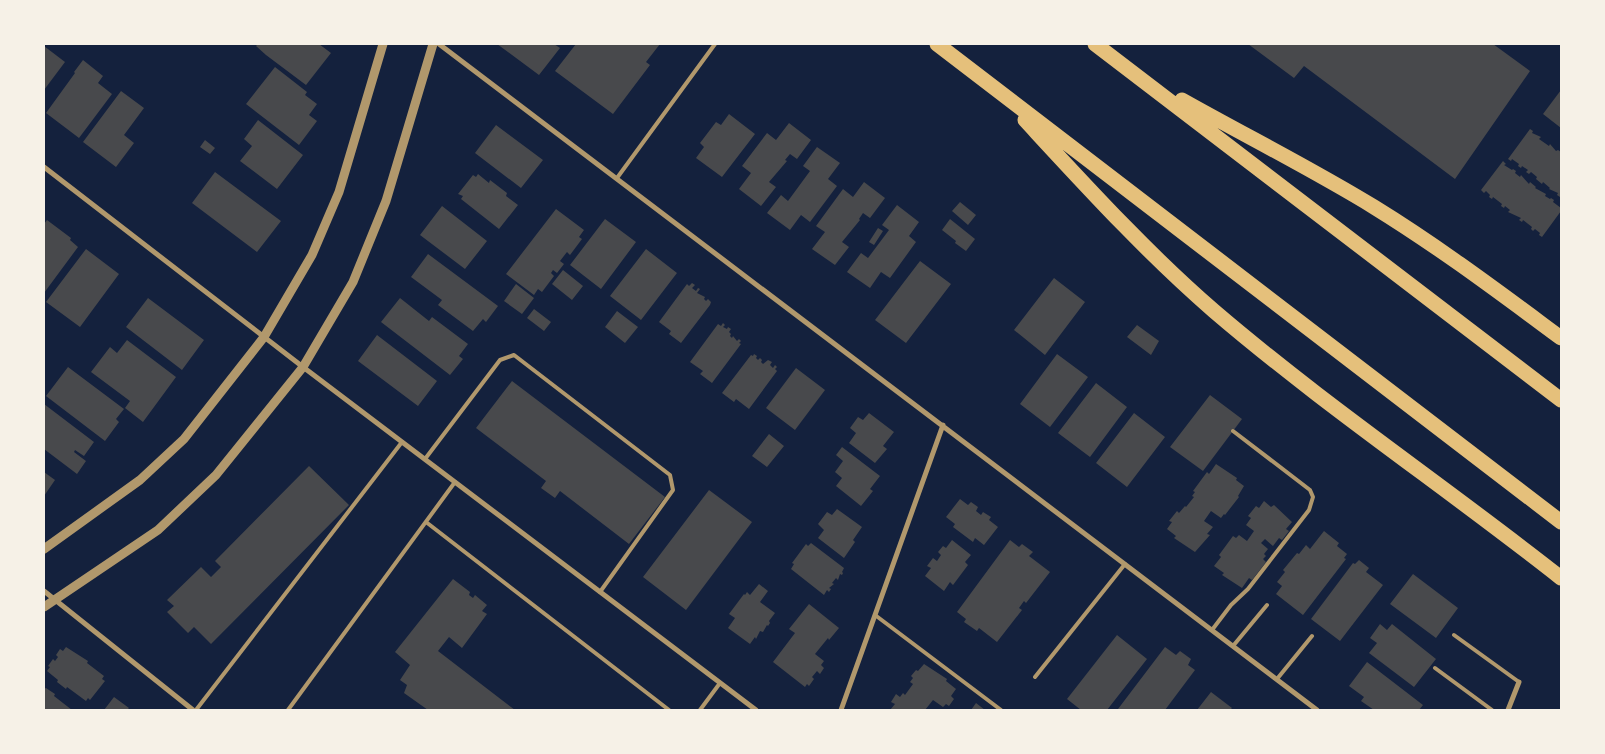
<svg xmlns="http://www.w3.org/2000/svg" width="1605" height="754" font-family="Manrope,sans-serif">
	<style>
		.building { fill: #48494c }
		.lines { fill: none; stroke-linecap: round; stroke-linejoin: round }
		.service { stroke: #b1986c; stroke-width: 4 }
		.minor { stroke: #b1986c; stroke-width: 5 }
		.tertiary { stroke: #b1986c; stroke-width: 9 }
		.motorway { stroke: #e5c07b; stroke-width: 15 }
	</style>
	<rect width="100%" height="100%" fill="#14213d"/>
	<path class="building" d="M258,44H319L331,53L306,85L266,55L256,46Z
		M497,44H554L560,48L539,75Z
		M576,44H660L646,62L650,65L613,114L555,71Z
		M1248,44H1493L1530,71L1455,179L1304,66L1294,78Z
		M44,46L65,62L44,90Z
		M83,60L103,76L98,83L112,94L79,138L46,113L75,73L74,72Z
		M275,67L307,92L305,95L317,104L309,115L317,121L299,145L246,104Z
		M1561,90V128L1543,114Z
		M121,91L144,108L124,135L134,143L116,167L83,142Z
		M729,114L755,134L722,177L696,158L704,147L700,143L716,122L721,125Z
		M258,120L303,155L277,189L240,161L252,146L244,139Z
		M789,123L811,140L797,159L790,154L785,160L787,161L769,182L776,187L761,206L739,189L751,173L742,166L767,133L776,140Z
		M496,125L543,160L521,188L475,153Z
		M1530,129L1533,131L1532,133L1541,137L1539,139L1549,146L1550,144L1556,151L1558,150L1561,152V195L1560,197L1557,195L1558,193L1549,189L1550,188L1543,182L1542,184L1536,179L1537,177L1531,172L1529,174L1526,172L1528,170L1522,166L1521,168L1518,166L1519,164L1512,159L1511,161L1508,159Z
		M205,140L215,148L210,154L200,147Z
		M817,147L840,163L828,179L837,186L810,222L801,215L790,230L767,213L781,195L788,201L810,171L803,166Z
		M1503,161L1506,164L1504,165L1512,170L1513,169L1516,171L1515,173L1520,177L1521,175L1529,184L1530,182L1536,187L1535,188L1546,194L1545,196L1550,199L1551,198L1554,200L1553,202L1561,208V211L1542,237L1539,235L1540,233L1535,229L1533,231L1531,229L1532,227L1523,220L1522,222L1519,220L1521,218L1508,212L1510,210L1505,206L1504,208L1501,206L1502,204L1493,197L1492,199L1489,197L1490,195L1486,191L1484,193L1481,190Z
		M215,172L281,221L257,252L192,203Z
		M478,174L489,183L490,180L507,193L506,196L518,205L499,229L461,199L463,196L458,194L473,175L476,177Z
		M864,182L885,198L870,218L863,213L859,219L860,220L842,242L849,247L835,265L812,249L825,232L816,226L843,189L853,197Z
		M960,202L976,215L968,225L952,211Z
		M897,205L919,222L909,236L916,242L890,278L881,272L870,288L847,272L861,253L868,258L889,230L882,225Z
		M442,206L487,241L465,269L420,235Z
		M556,209L584,230L579,237L582,239L570,255L567,252L560,261L564,264L557,273L553,270L551,273L554,276L542,292L538,289L534,295L506,274Z
		M605,219L636,242L601,289L570,265Z
		M950,219L975,239L966,251L955,243L956,241L942,230Z
		M47,220L71,238L70,240L78,247L44,293V224Z
		M878,228L883,231L874,245L869,242Z
		M86,249L119,274L80,327L46,302Z
		M646,249L677,273L641,320L610,296Z
		M428,254L498,306L486,322L483,319L473,331L438,305L442,300L411,277Z
		M920,261L951,284L906,343L875,320Z
		M563,270L583,286L572,300L552,284Z
		M1054,278L1085,302L1045,355L1014,330Z
		M692,283L695,285L692,288L696,291L698,288L700,289L697,293L705,297L704,299L706,301L708,299L711,302L710,305L681,343L669,334L671,331L659,322L687,284L689,286Z
		M516,284L534,298L522,314L504,301Z
		M148,298L204,340L182,370L126,327Z
		M400,298L429,321L432,317L468,344L459,356L463,359L450,375L381,322Z
		M534,309L551,322L544,331L527,318Z
		M617,311L638,327L625,343L605,327Z
		M723,323L725,325L723,327L727,329L728,327L731,329L729,332L731,334L730,336L732,338L733,336L737,341L739,339L741,341L739,343L741,344L712,383L700,374L703,371L690,362L718,324L721,326Z
		M1137,325L1159,341L1151,355L1127,337Z
		M377,335L437,381L418,406L358,361Z
		M127,340L176,377L143,422L125,408L130,401L91,372L110,347L117,353Z
		M754,354L757,356L756,358L758,360L760,358L762,360L761,362L763,364L768,360L772,362L770,365L773,368L775,365L777,367L775,369L777,371L749,409L736,399L734,402L722,393L751,355L753,356Z
		M1057,354L1088,377L1050,427L1020,404Z
		M68,367L124,409L116,419L119,422L105,441L46,396Z
		M796,368L825,390L795,430L766,408Z
		M512,381L665,497L629,544L560,491L555,498L541,488L546,481L476,428Z
		M1096,383L1127,407L1090,457L1058,433Z
		M1210,395L1242,419L1203,471L1170,447Z
		M44,404L94,442L84,456L75,450L74,452L86,461L77,474L44,449Z
		M869,413L894,432L883,446L887,449L875,463L849,443L856,433L850,428L858,417L863,420Z
		M1134,413L1165,437L1127,487L1096,463Z
		M769,434L784,446L767,467L752,456Z
		M842,447L880,476L870,489L873,491L861,506L836,486L842,478L835,472L843,461L836,455Z
		M1216,464L1237,478L1236,480L1244,486L1238,496L1239,497L1225,515L1224,514L1221,518L1211,511L1204,521L1213,527L1207,534L1210,535L1195,552L1174,538L1176,536L1167,529L1172,522L1169,521L1177,511L1179,513L1185,506L1186,507L1194,497L1192,496L1195,492L1193,491L1207,472L1209,474Z
		M309,466L349,505L211,644L194,627L188,633L167,612L174,606L167,600L201,567L211,577L221,567L215,561Z
		M44,472L55,480L44,496Z
		M709,490L752,522L686,610L643,577Z
		M960,499L968,505L971,502L978,507L976,511L981,515L983,512L991,517L989,520L998,527L984,545L975,538L973,542L953,527L955,524L946,517Z
		M1264,501L1271,507L1274,505L1292,522L1286,529L1289,531L1282,540L1279,538L1273,546L1265,539L1261,543L1268,549L1264,554L1266,556L1263,559L1266,562L1252,580L1249,578L1242,588L1222,575L1224,573L1214,566L1221,557L1219,555L1233,536L1236,538L1239,535L1247,541L1254,531L1246,525L1251,518L1248,516L1256,506L1259,508Z
		M837,509L862,527L853,540L855,542L844,558L818,538L824,530L818,524L827,512L832,515Z
		M1324,531L1339,543L1337,546L1347,554L1344,558L1346,559L1303,615L1276,594L1282,586L1277,582L1285,572L1283,570L1297,553L1299,554L1306,545L1310,549Z
		M952,540L971,555L965,562L968,565L953,585L950,582L944,591L925,576L931,568L927,566L933,558L937,561L941,555L938,552L943,546L946,548Z
		M1010,540L1019,547L1022,544L1033,552L1029,556L1050,572L1026,603L1024,601L1019,608L1022,610L997,642L979,628L977,631L964,622L966,619L957,612Z
		M811,543L844,568L842,572L843,573L842,575L840,574L838,580L836,578L832,583L834,584L829,588L831,589L829,592L827,590L824,595L791,569L794,564L792,563L806,544L808,546Z
		M1359,560L1369,568L1366,572L1383,585L1340,641L1311,619L1353,563L1355,564Z
		M1413,574L1458,608L1436,638L1390,604Z
		M453,579L470,592L469,595L473,598L475,595L487,605L482,611L487,614L462,648L449,637L438,651L515,710H428L404,693L407,685L400,680L410,665L395,652Z
		M759,584L768,591L760,602L775,613L769,621L770,623L768,626L767,625L763,632L760,631L756,639L755,637L750,644L728,628L735,618L729,614L744,594L745,595L747,592L750,595Z
		M809,604L839,628L829,640L828,638L815,654L824,661L821,665L824,668L820,674L817,671L812,677L814,679L809,686L807,684L805,687L773,662L795,633L789,629Z
		M1380,624L1387,630L1392,624L1436,659L1414,687L1369,653L1377,643L1370,638Z
		M1117,635L1147,659L1107,710H1081L1067,699Z
		M66,647L88,661L87,663L104,676L102,679L105,681L90,700L88,698L86,701L67,687L66,689L57,682L58,680L47,671L50,667L48,666L53,659L55,661L58,657L56,655L60,649L63,651Z
		M1165,647L1176,655L1180,651L1191,659L1188,665L1195,670L1165,710H1120L1118,709Z
		M1367,662L1423,705L1419,710H1374L1361,701L1364,697L1349,686Z
		M924,664L947,679L946,681L956,689L951,696L954,699L949,706L946,704L943,707L933,700L925,710H890L895,704L891,702L896,694L900,697L903,693L905,695L913,684L910,682L913,678L911,676L916,670L918,671Z
		M46,688L55,694L54,696L72,710H44V689Z
		M1211,692L1232,708L1230,710H1197Z
		M114,697L129,708L127,710H104Z
		M976,703L985,710H971Z"/>
	<g class="lines">
		<path class="service" d="M617,178L715,44
			M425,459L500,360L514,355L670,475L673,490L600,592
			M426,522L669,710
			M875,615L1001,710
			M1212,630L1231,605L1248,589L1309,510L1313,497L1310,490L1233,431
			M1454,635L1519,682
			M1233,646L1267,605
			M1435,668L1492,710
			M1035,677L1125,564
			M1277,679L1312,636
			M196,710L402,442
			M288,710L455,482
			M700,710L720,683"/>
		<path class="minor" d="M439,44L1317,710
			M44,167L303,367L756,710
			M44,591L193,710
			M841,710L943,425
			M1508,710L1519,682"/>
		<path class="tertiary" d="M44,549L140,480L184,439L264,337L312,255L339,192L383,44
			M44,607L158,530L216,475L303,367L353,282L386,201L433,44"/>
		<path class="motorway" d="M937,44L1561,522
			M1095,44L1561,400
			M1182,100C1246,136 1312,169 1374,207C1439,247 1500,293 1561,338
			M1025,120C1086,186 1146,252 1214,311C1325,406 1447,488 1561,578"/>
	</g>
	<rect width="1605" height="754" fill="none" stroke="#f6f1e7" stroke-width="90"/>
</svg>
